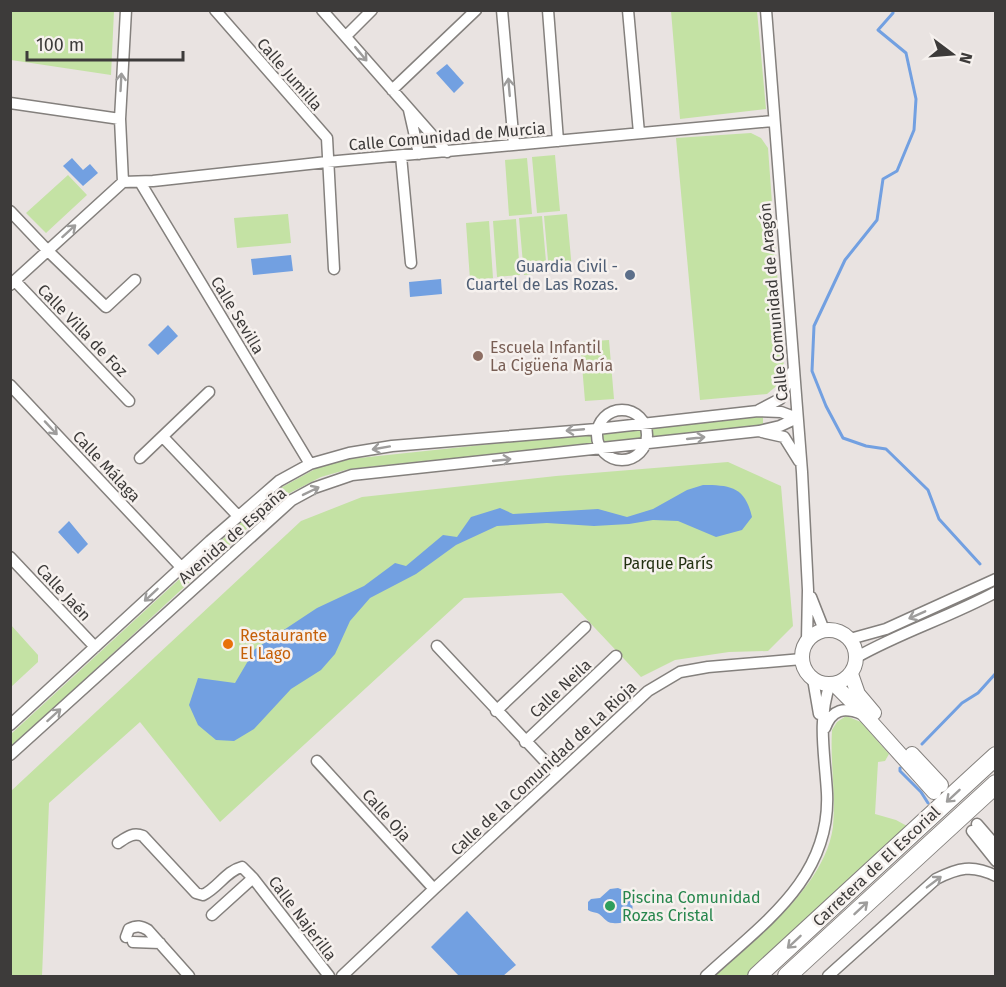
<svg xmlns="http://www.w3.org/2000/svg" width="1006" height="987" font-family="'Fira Sans',sans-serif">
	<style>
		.green { fill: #c4e2a4 }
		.water { fill: #72a0e1 }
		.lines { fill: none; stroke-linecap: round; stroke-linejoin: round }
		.stream { stroke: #72a0e1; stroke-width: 3 }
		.minor-casing { stroke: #84807d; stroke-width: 13 }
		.tertiary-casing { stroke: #84807d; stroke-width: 16 }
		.trunk-casing { stroke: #84807d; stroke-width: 20 }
		.minor { stroke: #fff; stroke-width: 10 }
		.tertiary { stroke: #fff; stroke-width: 14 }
		.trunk { stroke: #fff; stroke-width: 18 }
		.oneway { stroke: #9e9d9c }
		.service-dot { fill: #5c6f8a; stroke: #f6f1ee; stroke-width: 2 }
		.education-dot { fill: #8d6e63; stroke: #f6f1ee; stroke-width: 2 }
		.food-dot { fill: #e8710a; stroke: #f6f1ee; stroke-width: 2 }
		.leisure-dot { fill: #2e9e5b; stroke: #f6f1ee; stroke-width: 2 }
		.labels { text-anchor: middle; stroke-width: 5; stroke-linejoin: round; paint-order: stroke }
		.street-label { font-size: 16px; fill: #3d3b3a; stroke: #f6f1ee }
		.service-label { font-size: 16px; fill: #4e5e75; stroke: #f6f1ee; text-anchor: end }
		.education-label { font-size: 16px; fill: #785e54; stroke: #f6f1ee; text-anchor: start }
		.park-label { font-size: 16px; fill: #223010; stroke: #f6f1ee }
		.food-label { font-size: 16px; fill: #c56008; stroke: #f6f1ee; text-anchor: start }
		.leisure-label { font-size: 16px; fill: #27864d; stroke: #f6f1ee; text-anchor: start }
	</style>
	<rect width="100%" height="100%" fill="#e9e3e1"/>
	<path class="green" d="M10,11H114L111,75L11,60Z
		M671,11H757L766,109L680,119Z
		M751,133L761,138L768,148L784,369L780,383L767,394L700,400L676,138Z
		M555,155L560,211L537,213L532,157Z
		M527,158L532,214L509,216L505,160Z
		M68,175L87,195L46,233L26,213Z
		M288,214L291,243L237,248L234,218Z
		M567,214L572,270L549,272L544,216Z
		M542,216L547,273L524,275L519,218Z
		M516,219L520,275L497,277L493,221Z
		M489,221L493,278L470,280L466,223Z
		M609,340L614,399L585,401L580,342Z
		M763,415V426L349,469L321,477L280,498L11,748V734L275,491L317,468L350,459Z
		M728,462L781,486L793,626L768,651L729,652L675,660L641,677L562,593L464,598L220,822L140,722L49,803L42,976H11V791L301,521L362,497L556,476Z
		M11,625L38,655V662L11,687Z
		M846,716L861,722L889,754L885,761L878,762L875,814L896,820L907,826L747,976H715C757,938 825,886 833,827C836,795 830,762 832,730L837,722Z"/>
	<path class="water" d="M447,64L464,83L454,93L436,73Z
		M72,158L83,170L90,164L98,173L83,186L63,166Z
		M291,255L293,271L253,275L251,259Z
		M441,279L442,294L410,297L409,282Z
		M168,325L178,336L158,355L148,345Z
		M703,485C731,485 745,487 752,517L742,530L716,537L678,521L653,520L629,524L594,526L547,523L497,526L456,545L416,574L370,598L350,621L335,654L321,670L291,689L254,729L234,741L216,740L198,725L189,705L198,678L235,683L255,649L317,608L364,586L395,563L406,566L443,535L457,537L471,517L500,508L513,514L598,509L627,517L653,509L687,490Z
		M69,521L88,544L78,554L58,532Z
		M618,888C640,896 636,926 613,923C605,923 603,915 597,913C594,912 591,912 588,910V902L591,899L600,898L610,889Z
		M467,911L516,965L503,976H459L431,947Z"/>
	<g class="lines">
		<path class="stream" d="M893,10V13L878,30L906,53L916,99L914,130L897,171L883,179L877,220L845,260L814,326L812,371L826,406L843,438L866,446L886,449L928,490L939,519L980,564
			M922,744L962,703L978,693L996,673
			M900,768V771L921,792L928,803"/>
		<g class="minor-casing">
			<path id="minor" d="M215,10L327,138L334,269
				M322,10L447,152
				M502,10L514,145
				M548,10L558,141
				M628,10L639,133
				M766,10L802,472L808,590L807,640
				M346,36L372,10
				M392,90L476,10
				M10,103L120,119
				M409,110L419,154
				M401,156L411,263
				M123,182L153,181L327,162L773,121
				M140,182L310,464
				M10,211L48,251L106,307L135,280
				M15,281L129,401
				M10,285L123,182L120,119L126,10
				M10,385L181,567
				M759,410L780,399L792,372
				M597 435a25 25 0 1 1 50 0a25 25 0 1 1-50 0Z
				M762,432L784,437L799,461
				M163,437L238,516
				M140,458L209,392
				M10,557L95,647
				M811,597L824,630
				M850,639L886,629L996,579
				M437,646L557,774
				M857,657C901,632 950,617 996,592
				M813,679L819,714
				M496,711L585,627
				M10,725L210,541L279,481L310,464L349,453L392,446L597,429L758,411L781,412L797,418
				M825,728C832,709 844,707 862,714
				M525,742L616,656
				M10,755L292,500L314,488L352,475L759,431L780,426L797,418
				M317,761L434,889
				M977,824L996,846
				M972,831L996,861
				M118,843C127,837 133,832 143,836L196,893L203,895C218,888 226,871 242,867L253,878L329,976
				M212,915L253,878
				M126,937L129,929C137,925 141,926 148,930L189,976
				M133,942L160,943
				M342,976L434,889L648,691L680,672L708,667L802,659
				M706,976C762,924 831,879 827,793C825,756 817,720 830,684
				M828,976L936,879C958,868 972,864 996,876"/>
		</g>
		<g class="tertiary-casing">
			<path id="tertiary" d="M802 657a27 27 0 1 1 54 0a27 27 0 1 1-54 0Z
				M851,674L858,694L874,713
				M834,684L864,714L934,792
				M912,754L941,785"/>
		</g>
		<g class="trunk-casing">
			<path id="trunk" d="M757,976L996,756
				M787,976L996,784"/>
		</g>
		<use href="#minor" class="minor"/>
		<use href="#tertiary" class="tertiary"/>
		<use href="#trunk" class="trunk"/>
	</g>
	<defs><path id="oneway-shaft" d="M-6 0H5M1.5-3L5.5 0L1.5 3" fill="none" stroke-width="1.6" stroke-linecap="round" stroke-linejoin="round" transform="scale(1.5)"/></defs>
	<g class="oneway">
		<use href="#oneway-shaft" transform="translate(361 54) rotate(50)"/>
		<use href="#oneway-shaft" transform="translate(121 82) rotate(-87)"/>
		<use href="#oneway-shaft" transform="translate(509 87) rotate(-95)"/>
		<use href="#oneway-shaft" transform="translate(69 231) rotate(-42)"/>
		<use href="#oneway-shaft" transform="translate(51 428) rotate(47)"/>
		<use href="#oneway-shaft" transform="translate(575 430) rotate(175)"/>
		<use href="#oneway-shaft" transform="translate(696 438) rotate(-6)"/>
		<use href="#oneway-shaft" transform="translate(381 448) rotate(170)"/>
		<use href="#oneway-shaft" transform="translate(502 460) rotate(-6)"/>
		<use href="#oneway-shaft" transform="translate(311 491) rotate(-26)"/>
		<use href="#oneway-shaft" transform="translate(151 595) rotate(137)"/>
		<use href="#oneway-shaft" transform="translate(917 615) rotate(156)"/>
		<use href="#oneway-shaft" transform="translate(54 715) rotate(-42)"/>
		<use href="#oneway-shaft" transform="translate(953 796) rotate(137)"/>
		<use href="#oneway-shaft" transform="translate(934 882) rotate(-37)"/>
		<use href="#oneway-shaft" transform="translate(861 908) rotate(-43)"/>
		<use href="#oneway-shaft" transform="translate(794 942) rotate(137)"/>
	</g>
	<circle class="service-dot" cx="630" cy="275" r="6"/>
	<circle class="education-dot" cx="478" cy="356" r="6"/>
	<circle class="food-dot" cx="228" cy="644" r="6"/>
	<circle class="leisure-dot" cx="610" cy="906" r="6"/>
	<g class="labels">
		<g class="street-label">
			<text transform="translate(290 74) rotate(49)" y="6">Calle Jumilla</text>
			<text transform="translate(447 136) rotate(-5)" y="6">Calle Comunidad de Murcia</text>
			<text transform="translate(773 302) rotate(-95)" y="6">Calle Comunidad de Aragón</text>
			<text transform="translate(238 315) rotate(59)" y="6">Calle Sevilla</text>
			<text transform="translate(83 330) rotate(46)" y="6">Calle Villa de Foz</text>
			<text transform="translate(107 466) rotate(47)" y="6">Calle Málaga</text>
			<text transform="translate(232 535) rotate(-41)" y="6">Avenida de España</text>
			<text transform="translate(64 592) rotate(47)" y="6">Calle Jaén</text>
			<text transform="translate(560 688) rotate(-43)" y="6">Calle Neila</text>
			<text transform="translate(543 768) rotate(-43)" y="6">Calle de la Comunidad de La Rioja</text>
			<text transform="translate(387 815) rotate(48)" y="6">Calle Oja</text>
			<text transform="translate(876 866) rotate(-43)" y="6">Carretera de El Escorial</text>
			<text transform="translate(303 918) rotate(53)" y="6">Calle Najerilla</text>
		</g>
		<g class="service-label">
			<text x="618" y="272">Guardia Civil -<tspan x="618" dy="18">Cuartel de Las Rozas.</tspan></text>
		</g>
		<g class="education-label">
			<text x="490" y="353">Escuela Infantil<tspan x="490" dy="18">La Cigüeña María</tspan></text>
		</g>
		<g class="park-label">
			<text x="668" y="569">Parque París</text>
		</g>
		<g class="food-label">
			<text x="240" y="641">Restaurante<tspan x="240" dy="18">El Lago</tspan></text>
		</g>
		<g class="leisure-label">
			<text x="622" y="903">Piscina Comunidad<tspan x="622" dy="18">Rozas Cristal</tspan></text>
		</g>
	</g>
	<rect width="1006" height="987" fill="none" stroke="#3d3b3a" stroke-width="24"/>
	<g transform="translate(952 54) rotate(106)" stroke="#f6f1ee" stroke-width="4.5" paint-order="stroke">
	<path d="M0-4.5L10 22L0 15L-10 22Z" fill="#3d3b3a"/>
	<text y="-9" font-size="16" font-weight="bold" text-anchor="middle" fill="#3d3b3a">N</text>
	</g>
	<path d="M27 51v9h156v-9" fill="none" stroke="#3d3b3a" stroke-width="3"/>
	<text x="36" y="51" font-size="18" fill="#3d3b3a" stroke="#f6f1ee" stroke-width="4.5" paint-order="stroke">100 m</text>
</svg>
